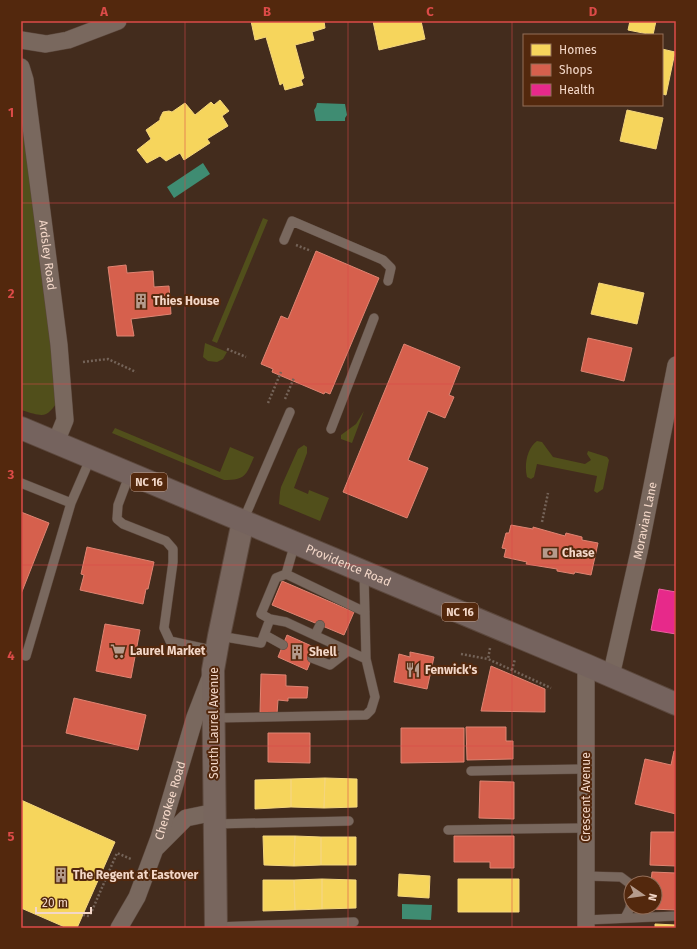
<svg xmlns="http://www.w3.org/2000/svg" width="697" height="949" font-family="'Fira Sans',sans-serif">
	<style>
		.green { fill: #514f1b }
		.water { fill: #3f8c72 }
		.homes { fill: #f6d55c; stroke: #f5d67c }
		.shops { fill: #d6604d; stroke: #df8472 }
		.health { fill: #e7298a; stroke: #eb5d9d }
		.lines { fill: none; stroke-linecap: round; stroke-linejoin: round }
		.lane-casing { stroke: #5c483d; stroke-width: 10 }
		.street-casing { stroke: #5c483d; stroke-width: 18 }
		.secondary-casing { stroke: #5c483d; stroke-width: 24 }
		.primary-casing { stroke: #5c483d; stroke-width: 24 }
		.path { stroke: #746358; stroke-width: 2.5; stroke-dasharray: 2 2; stroke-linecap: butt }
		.lane { stroke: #79685e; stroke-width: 9 }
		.street { stroke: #79685e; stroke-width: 17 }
		.secondary { stroke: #78665e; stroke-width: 22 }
		.primary { stroke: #75635e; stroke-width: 22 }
		.grid { fill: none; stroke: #dc4b48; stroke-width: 1; stroke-opacity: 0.55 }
		.labels { text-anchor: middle; stroke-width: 4; stroke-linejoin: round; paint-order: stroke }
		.shield { fill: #53280d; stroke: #c3a290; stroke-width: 1 }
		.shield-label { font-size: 11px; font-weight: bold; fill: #f3d7c8 }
		.street-label { font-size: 12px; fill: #f3d7c8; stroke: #53280d }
		.poi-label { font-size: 12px; font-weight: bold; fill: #f3d7c8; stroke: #53280d; text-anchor: start }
		.neatline { fill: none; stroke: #dc4b48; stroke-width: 1.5 }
		.grid-label { font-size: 13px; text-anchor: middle; font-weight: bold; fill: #dc4b48 }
	</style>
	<rect width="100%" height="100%" fill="#432c1d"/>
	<path class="green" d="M21,89L61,397C46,418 47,418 21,410Z
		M263,218L268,220L217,343L212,341Z
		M205,343L227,352L223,359L217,362L208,361L203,357Z
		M364,411L352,443L341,439V435L356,424Z
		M115,428L220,472L230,447L254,457C246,475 246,480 224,480L112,433Z
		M537,441L542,442L553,457L585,464L591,460L587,454L588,451L607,457L609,460L603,489L597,493L594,491L597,476L537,464L534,477L531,479L527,477C524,465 527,448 537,441Z
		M304,445L307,447V453L294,488L308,494L309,490L329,498L320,521L279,504L280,492L281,487L298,449Z"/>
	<path class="water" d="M317,103L345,104L347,115L345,118V121H316L314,110L316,107Z
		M203,163L210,174L174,198L167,187Z
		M402,904L432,905L431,920L402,919Z"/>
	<path class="homes" d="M251,21H324L325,28L312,32L314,40L295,45L304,78L301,80L303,85L285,90L283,83L280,85L266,37L255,40Z
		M373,21H421L425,39L379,50Z
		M630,21H656L653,35L628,30Z
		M662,49L675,52L666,95L662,94Z
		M220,100L229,111L222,116L228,126L207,139L210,143L184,160L180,153L166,161L160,156L147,163L137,150L151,139L146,130L160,120V118L163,112L169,111L172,112L185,103L195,115L211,102L214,105Z
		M627,110L663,118L656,149L620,141Z
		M599,283L644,293L637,324L591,314Z
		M325,778L357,779V807L324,808Z
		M325,778L324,808L291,807V779Z
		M291,779V807L255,809V780Z
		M21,800L115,842L77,928H67L21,908Z
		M263,836H295L294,866L264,865Z
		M295,836L321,837V865L294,866Z
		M321,837H356V865H321Z
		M399,874L430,876L429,898L398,896Z
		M322,879L356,880V908L322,909Z
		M322,879V909L295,910L294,880Z
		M458,879H519V912H458Z
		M263,880H294L295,910L263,911Z
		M655,924L676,925V928H655Z"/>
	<path class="shops" d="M316,251L379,278L330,394L325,392L324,394L272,372L273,369L261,364L281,316L288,319Z
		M126,265L127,273L153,271L154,287L169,286L171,314L131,319L134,336H117L108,267Z
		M588,338L632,348L624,381L581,371Z
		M404,344L460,367L449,395L454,397L445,418L428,411L408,460L428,468L407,518L343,492Z
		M21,512L49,523L21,594Z
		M511,525L533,529V527L565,536L566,533L582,537V540L598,543L591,575L575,572L574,574L557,571V569L526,564L527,562L504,557L506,549L502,548L506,533H509Z
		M87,547L154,562L148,589H146L143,604L80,590L84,575L81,574Z
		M282,581L354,612L344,635L272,605Z
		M105,624L140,630L131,678L96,671Z
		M287,635L316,648L307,670L278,657Z
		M410,652L434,657L427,689L394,682L399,654L410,657Z
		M491,666L545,689V712L481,711Z
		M261,674L286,675V686L308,687L307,698H288V701L278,700L277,714H260Z
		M74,698L146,715L138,750L66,733Z
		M466,727H506V741H513V759L467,760Z
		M401,728H464V762L401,763Z
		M268,733H310V763L268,762Z
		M674,751H676V814L635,804L645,759L671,765Z
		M480,781L514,782V819L479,818Z
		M651,832H676V866L650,865Z
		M454,836H514V868H490V862H454Z
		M652,872L676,873V910L651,909V907H655V883H651Z"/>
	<path class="health" d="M659,589L676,592V634L651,630Z"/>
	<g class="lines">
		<g class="lane-casing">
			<path id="lane" d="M284,240L292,221L383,260L391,268L388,281
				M331,429L374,318
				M130,473L118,505L117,519L123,524L166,541L173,549V562L164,628L170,641L216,651
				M21,483L71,503
				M243,521L290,412
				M295,543L286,574L365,612
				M270,619L261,614L276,578L286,574
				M265,635L283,645
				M315,635L320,625
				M219,636L261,643L270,619L286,622L366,659
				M21,654L26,656L71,503L91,457
				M312,658L330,665L348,651
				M214,718L366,715L371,710L375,697L366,659L364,573
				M471,771L585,769
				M215,824L349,821
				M448,830L585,828
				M585,876L621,877L629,883L631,890
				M625,918L630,908L631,899
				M586,920L676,916
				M216,927L354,922"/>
		</g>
		<g class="street-casing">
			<g id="street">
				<path d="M21,40L46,44L68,40L118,21"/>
				<path id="s1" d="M21,67L25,80L59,345L65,420L56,442"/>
				<path id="s2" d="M611,676L639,552L676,365"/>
				<path d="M157,847L186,818L215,812"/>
				<path id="s3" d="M119,928L137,897L159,838L195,717L210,678"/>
				<path d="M586,928V665"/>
			</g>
		</g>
		<g class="secondary-casing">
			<path id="secondary" d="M216,928L213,670L219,636L243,521"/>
		</g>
		<g class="primary-casing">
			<g id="primary">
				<path id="s4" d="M21,428L586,665L676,704"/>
			</g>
		</g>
		<path class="path" d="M296,245L311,251
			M227,349L246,357
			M83,362L108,359L136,372
			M285,399L294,378
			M268,403L281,372
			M542,522L548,493
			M490,648L488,659L551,688
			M461,654L488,659
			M512,670L515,659
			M83,915L89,916L91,913L117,853L131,859"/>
		<use href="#lane" class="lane"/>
		<use href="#street" class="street"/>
		<use href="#secondary" class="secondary"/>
		<use href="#primary" class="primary"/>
	</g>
	<path class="grid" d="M185,21V928M348,21V928M512,21V928M21,203H676M21,384H676M21,565H676M21,746H676"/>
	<defs>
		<g id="building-bare" transform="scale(1.2)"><path d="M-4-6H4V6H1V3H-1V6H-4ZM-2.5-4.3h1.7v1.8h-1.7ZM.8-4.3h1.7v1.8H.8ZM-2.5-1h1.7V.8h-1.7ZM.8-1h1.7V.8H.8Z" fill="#b59b8c" stroke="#53280d" stroke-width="2.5" paint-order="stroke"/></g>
		<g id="bank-bare" transform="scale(1.2)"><path d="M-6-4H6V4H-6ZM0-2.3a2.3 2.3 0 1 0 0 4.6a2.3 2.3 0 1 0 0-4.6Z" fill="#b59b8c" stroke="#53280d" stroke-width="2.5" paint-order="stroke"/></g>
		<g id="supermarket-bare" transform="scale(1.2)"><path d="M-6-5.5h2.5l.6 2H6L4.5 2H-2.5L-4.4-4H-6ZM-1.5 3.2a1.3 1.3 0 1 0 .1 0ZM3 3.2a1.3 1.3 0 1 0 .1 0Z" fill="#b59b8c" stroke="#53280d" stroke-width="2.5" paint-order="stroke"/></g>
		<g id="restaurant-bare" transform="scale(1.2)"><path d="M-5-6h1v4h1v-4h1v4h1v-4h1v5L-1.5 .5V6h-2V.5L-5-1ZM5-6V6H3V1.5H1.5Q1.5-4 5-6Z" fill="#b59b8c" stroke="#53280d" stroke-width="2.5" paint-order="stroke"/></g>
	</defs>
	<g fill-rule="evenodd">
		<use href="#building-bare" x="141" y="301"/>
		<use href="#bank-bare" x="550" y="553"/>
		<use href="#supermarket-bare" x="118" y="651"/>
		<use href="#building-bare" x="297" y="652"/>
		<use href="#restaurant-bare" x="413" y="670"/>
		<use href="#building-bare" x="61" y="875"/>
	</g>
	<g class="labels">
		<g class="shield">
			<rect x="131" y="473" width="36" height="18" rx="3"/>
			<rect x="442" y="603" width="36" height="18" rx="3"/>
		</g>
		<g class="shield-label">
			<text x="149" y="486">NC 16</text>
			<text x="460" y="616">NC 16</text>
		</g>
		<g class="street-label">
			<text dy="4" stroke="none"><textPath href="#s1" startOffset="190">Ardsley Road</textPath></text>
			<text dy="4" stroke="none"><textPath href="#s2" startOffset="159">Moravian Lane</textPath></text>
			<text dy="4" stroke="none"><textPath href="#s4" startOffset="355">Providence Road</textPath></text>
			<text transform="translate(214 723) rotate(-90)" y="4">South Laurel Avenue</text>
			<text transform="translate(586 797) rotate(-90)" y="4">Crescent Avenue</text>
			<text dy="4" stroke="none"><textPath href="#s3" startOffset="138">Cherokee Road</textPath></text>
		</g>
		<g class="poi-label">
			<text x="153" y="305">Thies House</text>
			<text x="562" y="557">Chase</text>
			<text x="130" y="655">Laurel Market</text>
			<text x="309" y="656">Shell</text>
			<text x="425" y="674">Fenwick's</text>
			<text x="73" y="879">The Regent at Eastover</text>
		</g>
	</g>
	<rect width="697" height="949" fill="none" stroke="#53280d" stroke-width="44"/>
	<rect x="523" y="34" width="140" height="72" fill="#53280d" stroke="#936e58"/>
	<rect x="531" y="44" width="20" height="12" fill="#f6d55c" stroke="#936e58"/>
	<text x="559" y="54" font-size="12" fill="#f3d7c8">Homes</text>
	<rect x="531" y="64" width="20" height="12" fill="#d6604d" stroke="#936e58"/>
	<text x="559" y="74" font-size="12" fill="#f3d7c8">Shops</text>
	<rect x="531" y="84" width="20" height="12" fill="#e7298a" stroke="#936e58"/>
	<text x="559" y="94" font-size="12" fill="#f3d7c8">Health</text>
	<g transform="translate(643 895) rotate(103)"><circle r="19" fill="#53280d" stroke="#936e58"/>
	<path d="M0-3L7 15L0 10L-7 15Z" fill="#b59b8c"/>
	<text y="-6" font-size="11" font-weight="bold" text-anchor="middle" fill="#f3d7c8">N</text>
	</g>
	<path d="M36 907v6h55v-6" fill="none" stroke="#f3d7c8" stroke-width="2"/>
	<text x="42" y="907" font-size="12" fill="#f3d7c8" stroke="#53280d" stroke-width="3" paint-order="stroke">20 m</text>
	<rect x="22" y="22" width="653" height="905" class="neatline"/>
	<g class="grid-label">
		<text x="104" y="16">A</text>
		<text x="267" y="16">B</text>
		<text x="430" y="16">C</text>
		<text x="593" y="16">D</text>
		<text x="11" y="117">1</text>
		<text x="11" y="298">2</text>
		<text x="11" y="479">3</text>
		<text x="11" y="660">4</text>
		<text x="11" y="841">5</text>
	</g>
</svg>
